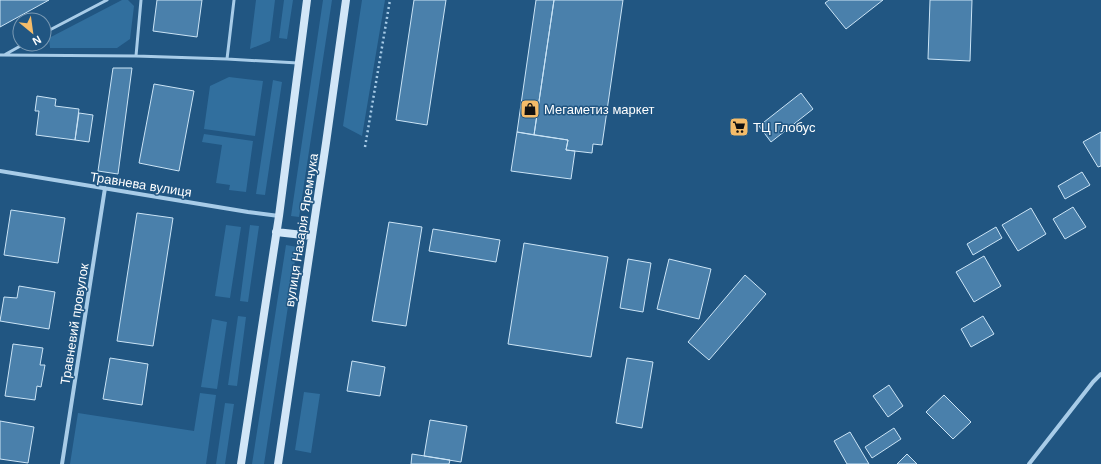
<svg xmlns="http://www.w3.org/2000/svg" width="1101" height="464" font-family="Arial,sans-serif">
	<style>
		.green { fill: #316f9e }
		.building { fill: #4a80ab; stroke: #cbe4f6 }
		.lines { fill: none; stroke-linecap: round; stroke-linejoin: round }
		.path { stroke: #a8cce8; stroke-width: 2.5; stroke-dasharray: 2 3; stroke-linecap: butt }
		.lane { stroke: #a8cce8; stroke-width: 3 }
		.street { stroke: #a8cce8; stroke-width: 4 }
		.secondary { stroke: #d2e6f7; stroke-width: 8 }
		.labels { text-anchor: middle; stroke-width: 3; stroke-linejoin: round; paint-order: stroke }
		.poi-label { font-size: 13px; fill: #fff; stroke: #215682; text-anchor: start }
		.street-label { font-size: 13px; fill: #fff; stroke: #215682 }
	</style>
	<rect width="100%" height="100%" fill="#215682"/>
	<path class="green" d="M122,0H128L134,6L130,39L117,48H50L49,38Z
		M256,0H275L270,41L250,49Z
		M284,0H293L287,39L279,38Z
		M323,0H332L299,217L291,216Z
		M362,0H385L362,136L343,126Z
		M229,77L263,81L255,136L204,129L210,86Z
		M273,80L282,82L265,195L256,194Z
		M204,134L253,141L246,192L229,190L230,185L216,183L222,145L202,142Z
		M226,225L241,227L230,298L215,296Z
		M250,225L259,226L248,302L240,301Z
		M286,245L297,247L264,464H252Z
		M238,316L246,317L237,386L228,385Z
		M212,319L227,322L217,389L201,387Z
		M304,392L320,394L311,453L295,450Z
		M200,393L216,395L206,464H70L78,413L194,431Z
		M225,403L234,404L225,464H216Z"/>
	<path class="building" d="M0,0H49L0,27Z
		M157,0H202L197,37L153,31Z
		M414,0H446L427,125L396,120Z
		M536,0H554L534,135L517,132Z
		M554,0H623L602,145L593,144L592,153L566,150L568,140L534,135Z
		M829,0H883L846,29L825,3Z
		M930,0H972L970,61L928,59Z
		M113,68H132L118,174L98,171Z
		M154,84L194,91L179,171L139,163Z
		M801,93L813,109L771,142L759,126Z
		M37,96L56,99L55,106L79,109L75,140L36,135L39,111H35Z
		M79,113L93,115L89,142L75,140Z
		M517,132L568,140L566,150L575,151L571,179L511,171Z
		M1101,132V166L1098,167L1083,142Z
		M1082,172L1090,185L1065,199L1058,186Z
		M1073,207L1086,227L1065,239L1053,219Z
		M1031,208L1046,234L1018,251L1002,225Z
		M11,210L65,218L58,263L4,255Z
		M137,213L173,218L153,346L117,341Z
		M389,222L422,227L406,326L372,321Z
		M996,227L1002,238L973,255L967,244Z
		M433,229L500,240L496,262L429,251Z
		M524,243L608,257L591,357L508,344Z
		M984,256L1001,286L974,302L956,272Z
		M628,259L651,263L643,312L620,308Z
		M669,259L711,269L699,319L657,309Z
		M745,275L766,294L709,360L688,342Z
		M19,286L55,292L49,329L0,321L4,297L17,298Z
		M983,316L994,334L971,347L961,329Z
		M13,344L43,348L40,365H45L41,387L37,386L35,400L5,396Z
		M110,358L148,364L142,405L103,399Z
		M627,358L653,362L642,428L616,423Z
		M352,361L385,367L380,396L347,391Z
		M889,385L903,406L888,417L873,396Z
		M944,395L971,422L953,439L926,412Z
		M430,420L467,426L461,462L424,456Z
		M0,421L34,427L28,463L0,459Z
		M894,428L901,439L872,458L865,447Z
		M850,432L869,464H847L834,441Z
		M412,454L450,460L449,464H411Z
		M907,454L917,464H897Z"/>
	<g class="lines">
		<path class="path" d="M365,147L390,0"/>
		<path class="lane" d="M44,33L107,0
			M6,54L24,44
			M0,55L136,56L227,59L298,63
			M136,56L141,0
			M227,59L234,0"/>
		<path class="street" d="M0,171L248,212L279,216
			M62,464L105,188
			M1029,464L1093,382L1101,374"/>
		<path class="secondary" d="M276,232L312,236
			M241,464L279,216L307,0
			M278,464L326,143L346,0"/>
	</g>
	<defs>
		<g id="shop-square" transform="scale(1)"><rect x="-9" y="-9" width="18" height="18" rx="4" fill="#f5bc69" stroke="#215682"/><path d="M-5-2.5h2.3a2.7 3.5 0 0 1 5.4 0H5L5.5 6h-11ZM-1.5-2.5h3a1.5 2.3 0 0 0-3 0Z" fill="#111"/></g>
		<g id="supermarket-square" transform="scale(1)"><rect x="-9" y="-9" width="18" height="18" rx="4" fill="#f5bc69" stroke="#215682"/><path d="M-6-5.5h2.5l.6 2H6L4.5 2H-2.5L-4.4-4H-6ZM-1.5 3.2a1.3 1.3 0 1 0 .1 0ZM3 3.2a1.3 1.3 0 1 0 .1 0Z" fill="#111"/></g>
	</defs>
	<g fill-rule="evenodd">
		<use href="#shop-square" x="530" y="109"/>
		<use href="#supermarket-square" x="739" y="127"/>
	</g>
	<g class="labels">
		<g class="poi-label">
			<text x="544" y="114">Мегаметиз маркет</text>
			<text x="753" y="132">ТЦ Глобус</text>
		</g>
		<g class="street-label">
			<text transform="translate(141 184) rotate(9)" y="5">Травнева вулиця</text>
			<text transform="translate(301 230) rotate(-81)" y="5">вулиця Назарія Яремчука</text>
			<text transform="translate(74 324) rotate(-81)" y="5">Травневий провулок</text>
		</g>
	</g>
	<g transform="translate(32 32) rotate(151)"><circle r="19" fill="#215682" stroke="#7a9ab4"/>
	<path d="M0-3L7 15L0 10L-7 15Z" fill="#f5bc69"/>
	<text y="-6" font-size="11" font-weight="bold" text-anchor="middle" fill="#ffffff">N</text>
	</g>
</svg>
